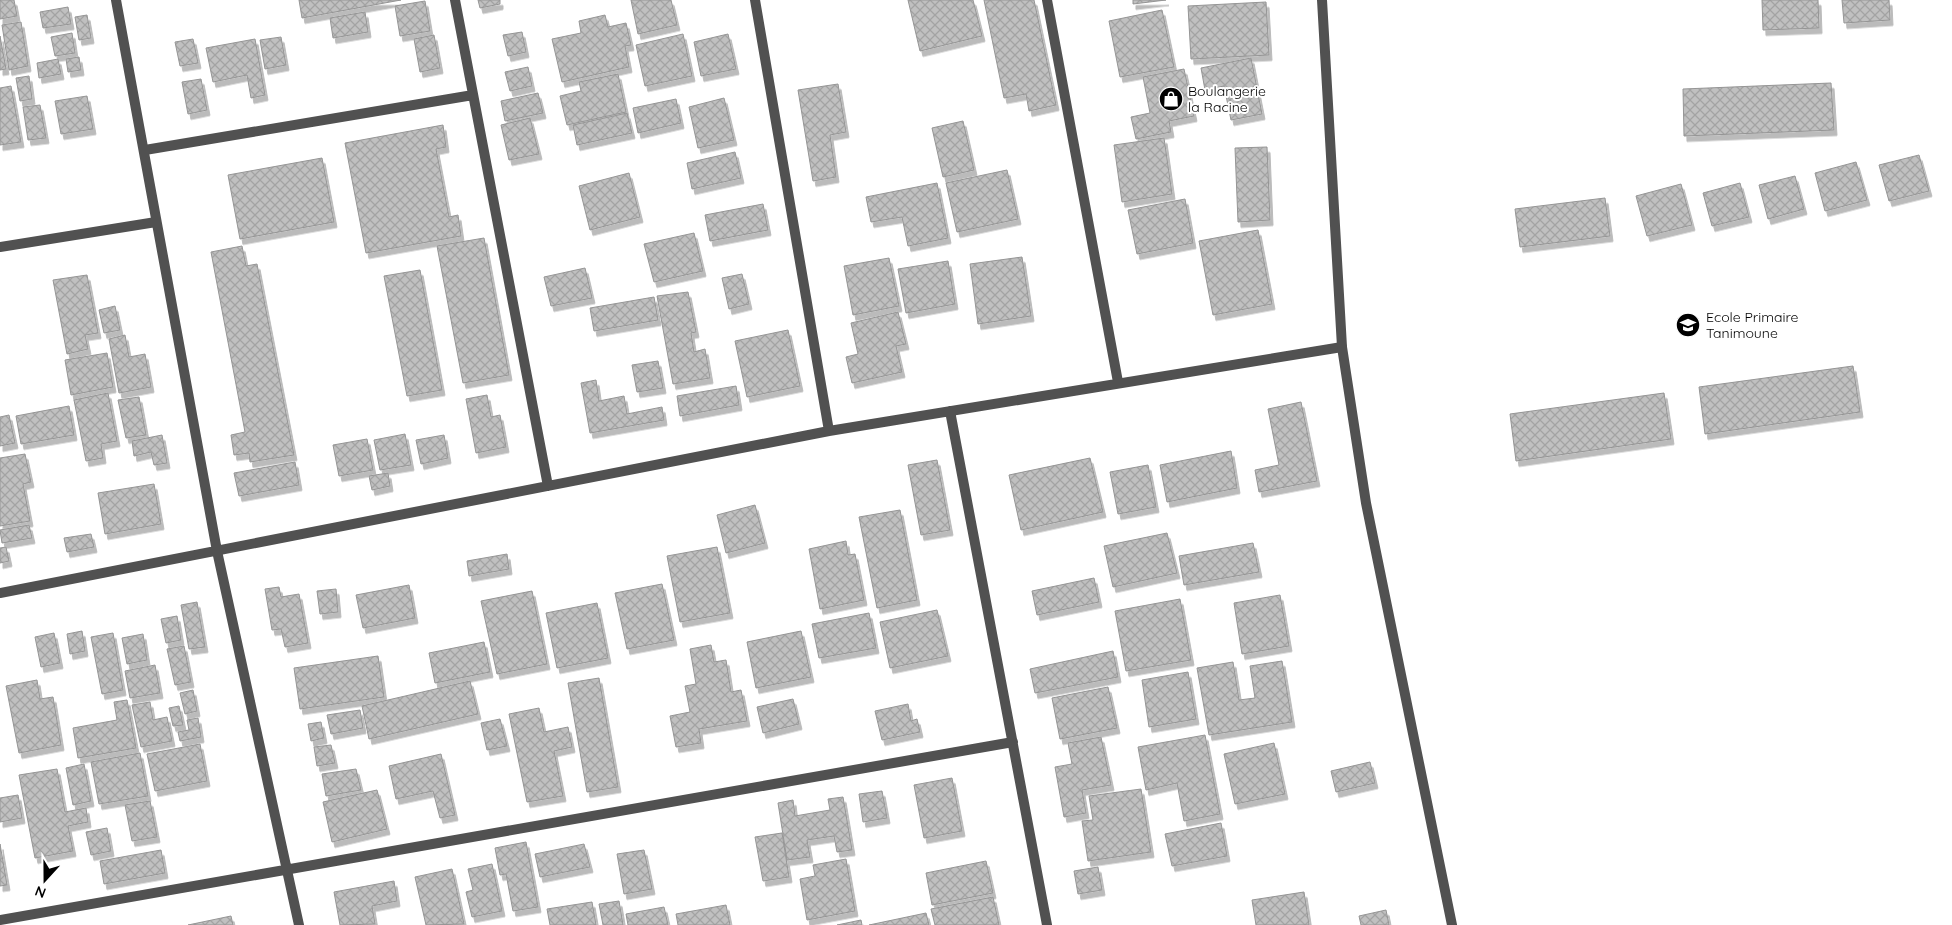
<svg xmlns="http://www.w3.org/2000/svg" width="1952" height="925" font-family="Quicksand,sans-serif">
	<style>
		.building { fill: url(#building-cross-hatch); stroke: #959595; filter: url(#shadow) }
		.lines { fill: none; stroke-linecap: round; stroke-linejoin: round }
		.minor { stroke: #515151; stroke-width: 10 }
		.tertiary { stroke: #515151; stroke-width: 10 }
		.labels { text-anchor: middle; stroke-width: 4; stroke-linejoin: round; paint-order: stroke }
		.poi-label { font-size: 14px; fill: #000; stroke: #fff; text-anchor: start }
	</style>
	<defs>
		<pattern id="building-cross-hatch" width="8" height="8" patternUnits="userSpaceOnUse" patternTransform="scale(1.25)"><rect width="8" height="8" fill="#c0c0c0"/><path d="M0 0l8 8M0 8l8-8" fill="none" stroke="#a3a3a3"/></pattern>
		<filter id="shadow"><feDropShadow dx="3" dy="5.5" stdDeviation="0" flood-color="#0004"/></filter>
	</defs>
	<rect width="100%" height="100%" fill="#fff"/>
	<path class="building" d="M0,0H14L17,16L0,19Z
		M299,0H401L302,18Z
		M478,0H500V4L480,8Z
		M631,0H671L677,25L638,34Z
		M908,0H973L982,36L920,51Z
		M984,0H1034L1056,105L1029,111L1026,94L1004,98Z
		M1133,0H1166L1133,4Z
		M1762,0H1818L1819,28L1763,30Z
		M1842,0H1889L1890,20L1844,23Z
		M425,1L430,31L400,36L395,6Z
		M1266,2L1269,55L1191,59L1188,6Z
		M68,7L71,24L43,28L40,12Z
		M1162,10L1174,67L1120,77L1109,21Z
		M365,12L368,32L333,38L330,18Z
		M87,15L91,38L79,40L75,17Z
		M605,15L608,27L626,23L631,45L625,46L629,67L562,82L552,39L581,33L579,21Z
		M21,22L28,66L9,70L2,25Z
		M522,32L526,52L508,56L503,35Z
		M72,33L75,53L55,56L51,37Z
		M683,34L692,76L645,86L636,45Z
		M728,34L736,69L701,76L694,42Z
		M434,35L440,68L420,72L414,39Z
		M0,36L6,69L0,70Z
		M281,37L286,65L265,69L260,40Z
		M193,39L198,63L180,66L175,42Z
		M255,39L265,95L251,98L247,75L213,82L206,48Z
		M79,57L81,70L68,72L66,59Z
		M1251,58L1262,114L1231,120L1224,86L1205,90L1201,68Z
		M58,59L61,74L39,78L37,63Z
		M528,67L532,86L510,91L505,72Z
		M1184,69L1194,116L1169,121L1171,132L1136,139L1131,117L1150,113L1143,77Z
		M618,74L626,112L567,125L560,96L581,91L579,82Z
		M29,76L32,99L20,101L16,78Z
		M201,79L207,110L188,114L182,82Z
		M1831,83L1834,130L1684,136L1683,89Z
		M838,84L846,132L830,135L836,177L813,181L798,90Z
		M11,86L21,142L0,145V88Z
		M538,93L543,113L505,121L501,101Z
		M87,96L93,129L61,134L55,101Z
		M724,98L734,140L698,148L689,107Z
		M676,99L681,123L638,133L633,108Z
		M40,105L46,138L28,140L23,107Z
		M627,113L632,133L577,145L573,125Z
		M530,118L539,154L509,160L501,125Z
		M963,121L974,170L943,177L932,128Z
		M443,125L446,147L436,149L449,217L458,215L461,236L366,253L345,143Z
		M1164,138L1172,194L1122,202L1114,145Z
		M1267,147L1270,220L1238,222L1235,148Z
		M735,152L741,178L692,189L687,163Z
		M1919,155L1929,191L1889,201L1879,165Z
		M322,158L334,222L240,239L228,175Z
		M1856,162L1867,200L1825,211L1815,173Z
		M1007,170L1018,219L957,232L946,183Z
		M629,173L640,217L590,230L579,186Z
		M1795,176L1804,209L1768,219L1759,185Z
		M937,183L948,238L908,246L902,217L871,222L866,197Z
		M1740,183L1749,217L1712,226L1703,193Z
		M1681,184L1692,225L1647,236L1636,196Z
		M1605,198L1610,236L1520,247L1515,209Z
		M1185,199L1193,243L1137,254L1128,210Z
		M763,204L768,230L710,241L705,215Z
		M1258,230L1272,304L1213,315L1199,241Z
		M694,233L703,271L654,282L644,244Z
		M484,238L509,375L463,383L437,246Z
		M242,246L246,266L257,264L294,455L250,462L249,453L234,455L231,435L245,432L211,252Z
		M1022,257L1031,316L978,324L970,264Z
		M889,258L899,306L853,315L844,266Z
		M948,261L955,304L906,313L898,269Z
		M585,268L592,298L551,306L544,277Z
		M420,270L442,390L407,396L384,276Z
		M742,274L749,304L729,309L722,278Z
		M87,275L98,333L85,335L88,349L67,354L53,280Z
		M688,292L696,332L691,333L694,352L705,349L710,378L673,384L657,296Z
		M654,297L658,320L594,331L590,308Z
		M115,306L120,330L104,333L99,310Z
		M898,312L906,344L896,346L902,372L852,383L846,357L858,354L851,323Z
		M788,330L800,386L747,397L735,341Z
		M125,335L129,357L145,354L151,387L119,393L109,339Z
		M107,353L113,387L71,395L65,360Z
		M658,361L663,388L637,392L632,365Z
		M1853,366L1860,412L1705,434L1699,387Z
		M596,380L599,401L624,396L627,414L662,407L664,420L590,433L581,383Z
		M736,386L739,405L680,416L677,396Z
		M108,393L117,441L101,444L103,458L86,461L74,400Z
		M1664,393L1671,439L1516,461L1510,414Z
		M487,395L491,417L500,415L506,447L476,453L466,399Z
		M139,397L146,435L126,438L118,400Z
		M1301,402L1317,481L1259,492L1255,470L1279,465L1268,409Z
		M69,406L74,435L21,444L16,416Z
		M9,415L15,443L0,446V417Z
		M405,434L411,465L380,470L374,440Z
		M162,435L167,463L154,465L151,452L134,456L132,441Z
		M444,435L448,458L421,464L416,440Z
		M367,439L373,470L339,476L333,445Z
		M1231,451L1237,488L1167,502L1160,465Z
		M25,454L31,482L23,484L30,521L0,526V458Z
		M1090,458L1103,512L1021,530L1009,475Z
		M937,460L950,530L921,535L908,465Z
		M295,462L299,485L239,496L234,473Z
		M1148,465L1156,507L1118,514L1110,472Z
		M388,473L390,486L372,490L369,476Z
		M154,484L161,524L105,534L98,493Z
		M755,505L765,543L726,553L717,515Z
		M900,510L917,600L877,608L859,517Z
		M29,525L32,538L2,543L0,530Z
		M1167,533L1177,573L1113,587L1104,546Z
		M91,534L94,547L67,552L64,538Z
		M846,541L848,555L855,554L864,600L820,609L809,549Z
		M1253,543L1259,572L1184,585L1179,556Z
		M6,547L9,561L0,563V548Z
		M717,547L730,613L680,622L667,556Z
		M507,554L509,569L469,576L467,561Z
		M1094,578L1099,602L1037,615L1032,591Z
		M662,584L674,640L627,649L615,593Z
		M409,585L415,618L363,628L356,595Z
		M279,587L281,597L299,594L308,643L285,647L281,629L272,630L265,589Z
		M336,589L338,612L320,614L317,591Z
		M532,591L547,664L497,674L481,601Z
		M1280,595L1289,646L1242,654L1234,603Z
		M1180,599L1191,660L1126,671L1115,611Z
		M197,602L205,647L189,649L181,605Z
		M597,603L608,658L557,668L546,613Z
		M937,610L948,656L890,668L880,622Z
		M869,613L876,648L819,658L812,624Z
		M177,616L181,640L166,643L161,619Z
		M82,631L85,651L70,654L67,634Z
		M801,631L811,677L756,688L747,642Z
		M54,633L60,663L41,667L35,637Z
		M113,633L123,690L102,694L91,637Z
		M143,634L147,660L127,664L122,638Z
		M484,642L490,672L435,683L429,653Z
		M711,645L714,662L726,660L731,692L741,690L747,721L699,729L701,743L676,747L670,716L690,712L685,686L696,684L690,649Z
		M184,646L191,682L175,685L167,649Z
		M1113,651L1118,677L1035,693L1030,669Z
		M378,656L384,697L300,709L294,668Z
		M1282,661L1292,722L1209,735L1197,668L1233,662L1239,700L1255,698L1250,666Z
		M155,665L160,693L130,698L125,671Z
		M1188,672L1196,719L1149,727L1142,680Z
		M599,678L618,787L587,792L568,683Z
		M37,680L40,699L53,697L61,745L19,753L6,686Z
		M470,681L478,714L369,739L362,706Z
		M1108,687L1117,728L1060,739L1052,698Z
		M193,690L197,711L185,714L180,693Z
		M793,699L799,724L763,733L757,707Z
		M127,700L136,748L78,758L73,728L117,720L114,702Z
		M150,702L153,720L167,717L172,741L141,747L132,705Z
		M908,704L911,721L917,719L920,732L882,740L875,711Z
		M179,706L183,725L173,726L169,708Z
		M539,708L544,732L568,727L572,747L554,751L563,796L527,802L509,714Z
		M360,710L363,728L331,734L327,715Z
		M198,718L201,737L180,741L178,732L189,730L187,720Z
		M500,719L507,746L487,750L481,723Z
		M321,722L324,738L311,741L308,724Z
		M1205,735L1220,814L1184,821L1177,783L1146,790L1138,747Z
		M1101,737L1111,785L1082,790L1086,813L1064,817L1055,767L1072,764L1068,743Z
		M1274,743L1285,794L1235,804L1224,754Z
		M200,744L207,781L155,791L147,754Z
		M331,745L335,763L317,766L314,747Z
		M140,753L148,796L99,804L91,762Z
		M441,754L455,815L440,818L433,791L396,799L389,766Z
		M1370,762L1375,783L1336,792L1331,771Z
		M84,764L91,801L73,805L66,768Z
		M57,769L65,812L86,808L88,822L68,826L73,851L35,858L19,775Z
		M356,769L361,790L326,796L322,774Z
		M952,778L962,831L924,838L914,785Z
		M1141,789L1151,852L1088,861L1082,821L1093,820L1089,796Z
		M377,790L387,829L332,842L323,802Z
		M882,791L887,818L863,822L859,794Z
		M18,795L22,818L0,822V798Z
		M843,797L852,850L837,852L834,836L807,840L810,857L787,860L778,803L793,800L795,816L830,810L828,799Z
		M150,801L157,837L132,841L125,805Z
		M1221,823L1227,856L1172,866L1165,834Z
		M107,828L111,851L91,855L86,832Z
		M782,833L789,877L763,881L755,837Z
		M526,842L538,907L513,911L506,874L500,875L495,848Z
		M0,844L7,885L0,886Z
		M584,844L590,867L540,877L535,854Z
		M161,850L165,873L104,884L100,861Z
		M644,850L652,889L624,894L617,854Z
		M846,859L855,911L807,920L800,879L815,876L813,865Z
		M986,861L993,893L932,905L926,873Z
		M492,864L502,911L472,917L466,892L473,890L468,869Z
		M1098,867L1102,890L1078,894L1074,871Z
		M452,869L464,924L426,925L415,877Z
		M394,881L397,901L372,906L375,924L340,925L334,892Z
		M1304,892L1309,925H1256L1252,900Z
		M993,897L999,925H935L931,909Z
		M619,901L623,925H603L599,904Z
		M592,902L596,925H550L547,909Z
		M726,905L730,925H678L676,914Z
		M664,907L668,925H628L626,914Z
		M1386,910L1389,925H1361L1359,916Z
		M926,913L929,925H869Z
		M231,916L233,925H188Z
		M861,920L862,925H837Z"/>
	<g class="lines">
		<path class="minor" d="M116,0L217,551L299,925
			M455,0L548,486
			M755,0L829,431
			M1047,0L1118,382
			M145,150L473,95
			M0,247L156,222
			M950,411L1047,925
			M0,593L829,431L1342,347
			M0,920L1013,742"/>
		<path class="tertiary" d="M1322,0L1342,347L1366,503L1452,925"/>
	</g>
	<defs>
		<g id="shop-disc" transform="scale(1.25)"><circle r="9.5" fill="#000" stroke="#fff"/><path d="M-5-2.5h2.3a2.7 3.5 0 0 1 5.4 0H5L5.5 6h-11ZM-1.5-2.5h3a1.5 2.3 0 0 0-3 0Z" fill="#fff"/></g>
		<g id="school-disc" transform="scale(1.25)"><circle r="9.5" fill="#000" stroke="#fff"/><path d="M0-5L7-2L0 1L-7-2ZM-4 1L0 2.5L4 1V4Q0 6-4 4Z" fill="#fff"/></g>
	</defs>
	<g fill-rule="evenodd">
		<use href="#shop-disc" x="1171" y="99"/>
		<use href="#school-disc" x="1688" y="325"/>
	</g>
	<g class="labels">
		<g class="poi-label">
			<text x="1188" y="96">Boulangerie<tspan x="1188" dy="16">la Racine</tspan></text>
			<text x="1706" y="322">Ecole Primaire<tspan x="1706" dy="16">Tanimoune</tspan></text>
		</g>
	</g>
	<g transform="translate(45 880) rotate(201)" stroke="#ffffff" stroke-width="4" paint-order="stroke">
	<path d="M0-4L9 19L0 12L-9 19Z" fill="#000000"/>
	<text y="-8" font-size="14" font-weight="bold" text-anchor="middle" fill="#000000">N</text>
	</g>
</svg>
